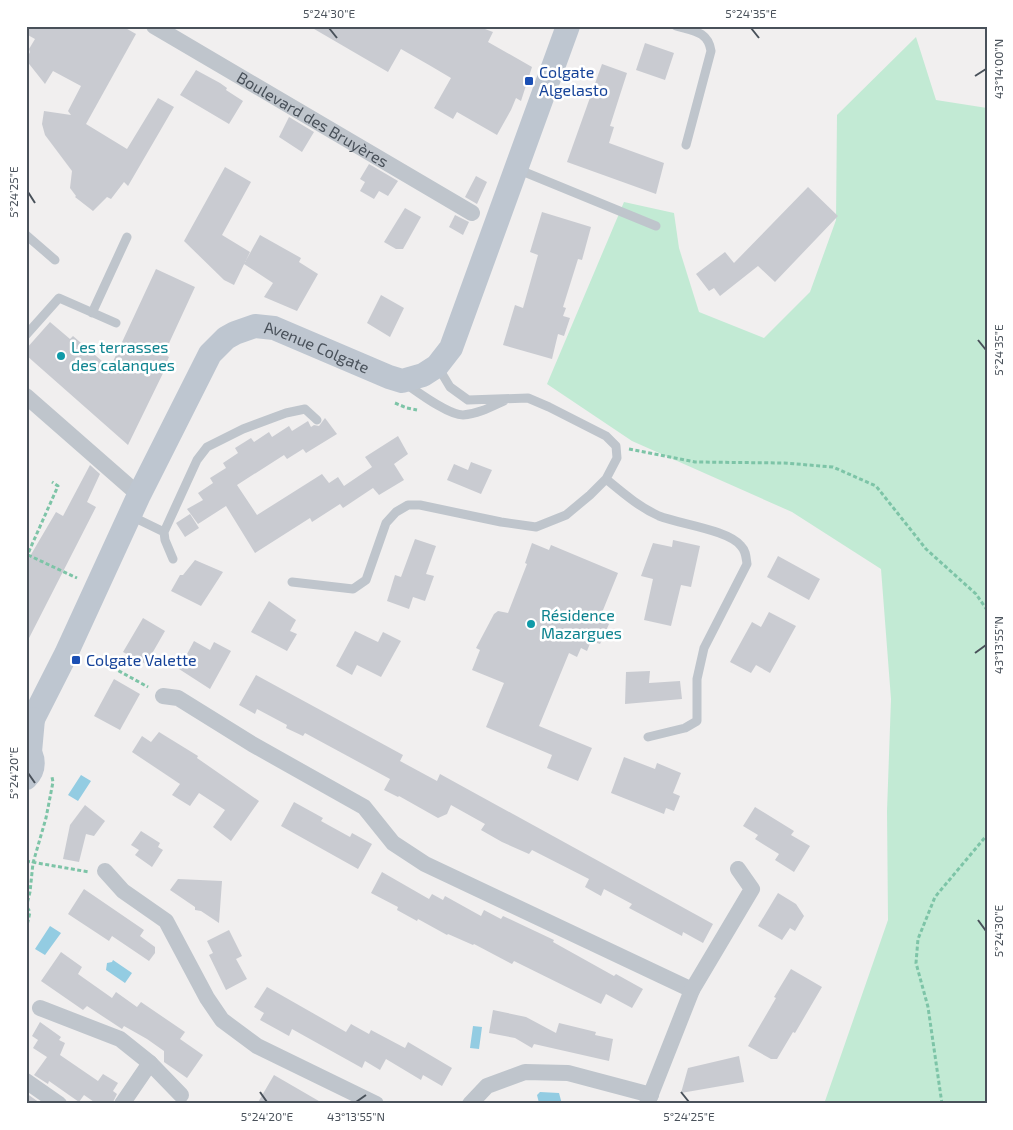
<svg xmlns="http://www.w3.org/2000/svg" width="1013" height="1130" font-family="'Exo 2',sans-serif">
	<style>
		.green { fill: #c2ead4 }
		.water { fill: #93cce2 }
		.building { fill: #c9cbd1 }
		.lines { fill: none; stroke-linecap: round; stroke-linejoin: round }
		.path { stroke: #7dc4a7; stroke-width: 3; stroke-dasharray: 4 2.5; stroke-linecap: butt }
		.lane { stroke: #bfc5cc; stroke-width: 9 }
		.street { stroke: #bfc5cc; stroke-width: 16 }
		.secondary { stroke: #bec6d0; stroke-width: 24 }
		.ticks { fill: none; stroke: #49515a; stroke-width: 2 }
		.transit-dot { fill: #1a4fb4; stroke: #fff; stroke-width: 2 }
		.culture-dot { fill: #0f9aa8; stroke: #fff; stroke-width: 2 }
		.labels { text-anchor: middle; stroke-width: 5; stroke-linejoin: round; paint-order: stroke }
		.transit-label { font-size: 16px; fill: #164399; stroke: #fff; text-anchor: start }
		.street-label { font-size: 16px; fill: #49515a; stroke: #fff }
		.culture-label { font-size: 16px; fill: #0d838f; stroke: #fff; text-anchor: start }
		.neatline { fill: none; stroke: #49515a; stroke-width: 2 }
		.ticks-label { font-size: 12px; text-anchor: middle; fill: #49515a }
	</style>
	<rect width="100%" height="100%" fill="#f1efef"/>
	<path class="green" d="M916,37L936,100L987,108V1104H824L888,920L887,811L891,699L881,569L792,512L632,441L547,384L624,202L674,213L679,248L699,312L764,338L810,292L836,220L837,115Z"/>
	<path class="water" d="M81,775L91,781L78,801L68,795Z
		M50,926L61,933L45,955L35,949Z
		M113,960L132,973L125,983L106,970L107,963L112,962Z
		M473,1026L482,1027L479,1049L470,1048Z
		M540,1092L559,1093L562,1104L539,1103L537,1095Z"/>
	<path class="building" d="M26,26H122L136,34L86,124L127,149L158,98L174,107L128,186L124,182L111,199L107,197L93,211L75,197L76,196L70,188L72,171L45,135L42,124L44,111L71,115L68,111L81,86L53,71L45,84L26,60L30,52L29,49L35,39L26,34Z
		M309,26H477L493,32L488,42L532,67L521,101L516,98L511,110L497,135L457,112L453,119L434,108L451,78L429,65L401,49L388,72Z
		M645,43L674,53L665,80L636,70Z
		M602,64L627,73L610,126L614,127L609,143L664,163L656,194L567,162Z
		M196,70L220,83L227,88L226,90L243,101L229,124L180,95Z
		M289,117L314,132L302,152L279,137Z
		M369,164L398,181L388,196L379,191L374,199L360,191L365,182L360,179Z
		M225,167L251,182L222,235L250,252L234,285L224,280L184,241Z
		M476,176L487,182L477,204L465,197Z
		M808,187L838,216L775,282L758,266L720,296L714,288L709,291L696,274L725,252L734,263Z
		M405,208L421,217L403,249H396L384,242Z
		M542,212L591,227L582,260L578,259L563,307L566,308L563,316L570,318L564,336L558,334L552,359L503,345L515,305L523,308L538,255L530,252Z
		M455,215L469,222L463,235L449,227Z
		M260,235L301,258L299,262L318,274L297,311L264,297L273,283L244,264Z
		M156,269L195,287L164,354L169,357L165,366L166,367L128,445L35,363L26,355V349L50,322L70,339L73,336L110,368Z
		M381,295L404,308L390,337L367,323Z
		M325,418L337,434L306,453L303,449L287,459L284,455L237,485L257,515L322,474L329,483L338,477L344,486L372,467L365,457L398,436L408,454L394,464L404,480L379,495L373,488L343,508L340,504L312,522L310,518L255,553L226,506L198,524L187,509L203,500L198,493L213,483L210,478L226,468L223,463L238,453L235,448L251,438L254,442L269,432L272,437L289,426L292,431L308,421L311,427L314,425L319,426Z
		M471,462L492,470L481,494L447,480L454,464L468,470Z
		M90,465L100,474L87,502L96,507L26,644V563L56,512L63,516Z
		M190,514L199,528L185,537L176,523Z
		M415,539L436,546L426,574L434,576L425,601L413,597L409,609L387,601L395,575L401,577Z
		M673,540L700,546L691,587L681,585L671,626L644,620L653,579L641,576L653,543L672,547Z
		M532,543L549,550L551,545L618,573L599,620L609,624L600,644L591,641L587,651L581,648L577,657L569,653L539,726L592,748L578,781L547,768L552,755L486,727L504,683L472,670L480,650L476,648L494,614L498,611L508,613L527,564L525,563Z
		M778,556L820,579L809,600L767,577Z
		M195,560L223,572L201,606L171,591L180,575H183Z
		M269,601L296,620L290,631L297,634L287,651L251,632Z
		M769,612L796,626L770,673L756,665L751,673L730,662L752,622L761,627Z
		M143,618L165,631L146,664L123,652Z
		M355,631L378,642L383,632L401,641L381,677L357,665L352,675L336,666Z
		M194,641L210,650L214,642L231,651L210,689L179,669Z
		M650,671L649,683L680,681L682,699L625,704L626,672Z
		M256,675L403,755L400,761L437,781L440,774L713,924L703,943L683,932L682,936L629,908L632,904L604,889L601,896L585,887L589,879L532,850L529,854L502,842L481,830L485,824L451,805L447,814L438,818L399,796L398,797L384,790L390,779L305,733L303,736L286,728L287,725L257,709L255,714L239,705Z
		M114,679L140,694L120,730L94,716Z
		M159,732L198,756L197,758L259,801L231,841L213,827L225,810L199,793L190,806L172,795L180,784L132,752L142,736L151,742Z
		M624,757L655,769L657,763L681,773L673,793L680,796L674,811L666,808L664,814L611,793Z
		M294,802L323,818L321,821L350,837L352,833L372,844L358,869L281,826Z
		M85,805L105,821L94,836L86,834L79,862L63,859L70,825Z
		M755,807L794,831L791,835L810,846L794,872L775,860L779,854L755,839L758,835L743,826Z
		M141,831L160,843L158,847L163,850L152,867L135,855L139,850L131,845Z
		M382,872L429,899L432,894L443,900L445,896L481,916L484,910L501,919L503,916L554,940L553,942L614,976L616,974L643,989L632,1008L606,994L601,1004L514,961L512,964L474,944L473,945L448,934L447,935L418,919L417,921L397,910L398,907L371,893Z
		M178,879L222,881L219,923L201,911L195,910V907L170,890Z
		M84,889L144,930L140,936L155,947V953L149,961L112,936L109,941L68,914Z
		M778,893L796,904L804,916L795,931L790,928L782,940L758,926Z
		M229,930L242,956L236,959L247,979L226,990L209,955L213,953L207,941Z
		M61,952L82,967L78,974L112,998L116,992L137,1007L141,1002L185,1032L180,1039L203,1055L187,1078L164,1062V1051L147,1039L124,1026L122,1029L87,1006L83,1010L41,981Z
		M791,969L822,987L795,1033L793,1032L777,1059H771L748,1046L776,998L774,997Z
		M267,987L346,1032L351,1024L369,1034L371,1030L405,1048L408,1042L452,1068L442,1086L423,1075L421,1080L386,1059L380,1070L365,1061L362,1068L292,1029L289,1036L260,1020L264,1013L254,1007Z
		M493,1010L526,1017L556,1033L559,1023L596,1032L595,1035L613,1039L609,1061L534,1044L532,1048L515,1038L489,1033Z
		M40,1022L61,1037L59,1040L65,1043L60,1055L98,1081L103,1074L118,1083L113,1091L117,1094L112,1104H97L84,1095L79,1102L49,1081L48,1084L34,1075L47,1057L33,1048L38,1040L32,1036Z
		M739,1056L744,1082L681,1093L688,1068Z
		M274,1075L324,1104H257Z
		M26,1093L40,1103V1104H26Z"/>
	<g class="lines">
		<path class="path" d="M395,403L407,408L417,410
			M629,449L695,462L784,463L833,467L876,486L926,549L976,594L987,610
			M28,555L77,578
			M26,558L58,486L52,482
			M90,655L148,687
			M26,861L89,872
			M26,908L30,892L33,863L46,818L53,782L52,777
			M26,930L30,912L27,907
			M942,1104L928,1007L916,963L918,939L935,897L987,835"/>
		<path class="lane" d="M676,26C693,31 708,31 711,51L686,145
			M517,169L656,226
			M26,235L55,260
			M92,313L127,237
			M26,335L59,298L116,323
			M406,384C419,393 448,415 463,415C478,414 491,407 504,401
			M606,479C623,493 639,507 659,516C679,524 729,530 741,546C746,551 746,557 747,564L704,648L697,679V721L685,728L648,737
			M131,516L164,532L197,460L207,447L243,429L286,413L305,409L317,420
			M164,532L165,540L173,559
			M292,582L353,589L366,580L386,523L396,512L408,505H420L501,522L536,527L566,515L590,495L606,479L617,458L616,446L606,436L549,407L528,398L468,400L450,387L438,367"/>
		<g class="street">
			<path id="s1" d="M154,26L472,213"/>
			<path d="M26,396L139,495"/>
			<path d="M163,696L178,698L252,744L364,807L393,843L425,864L692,990"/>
			<path d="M105,871L123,891L166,921L207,998L222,1020L257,1046L376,1104"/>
			<path d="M40,1008L120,1039L150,1063L181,1095"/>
			<path d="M26,1081L59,1104"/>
			<path d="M122,1104L150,1063"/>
			<path d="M470,1104L487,1086L525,1072L568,1073L651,1095"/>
			<path d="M647,1104L692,990L752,889L738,869"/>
		</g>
		<g class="secondary">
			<path id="s2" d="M26,727L33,719L66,654L139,495L210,354L226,338L235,333L255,326L274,328L389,377L402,381L423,375L437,366L451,348L568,26"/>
			<path d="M26,749C35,757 35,769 26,778"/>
			<path d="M30,752L33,719"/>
		</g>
	</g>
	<path class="ticks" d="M329,28L337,38M751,28L759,38M975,76L986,69M28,192L35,203M978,340L986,350M975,653L986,645M28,773L35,783M978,920L986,931M260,1092L267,1102M681,1092L689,1102M356,1102L366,1095"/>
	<g class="transit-dot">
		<rect x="524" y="76" width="10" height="10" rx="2.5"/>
		<rect x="71" y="655" width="10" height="10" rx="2.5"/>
	</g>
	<g class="culture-dot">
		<circle cx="61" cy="356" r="5"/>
		<circle cx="531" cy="624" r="5"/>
	</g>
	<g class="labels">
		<g class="transit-label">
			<text x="539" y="78">Colgate<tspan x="539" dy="18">Algelasto</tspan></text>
			<text x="86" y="666">Colgate Valette</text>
		</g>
		<g class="street-label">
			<text dy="6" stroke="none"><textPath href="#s1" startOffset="184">Boulevard des Bruyères</textPath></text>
			<text dy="6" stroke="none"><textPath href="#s2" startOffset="536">Avenue Colgate</textPath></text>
		</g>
		<g class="culture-label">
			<text x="71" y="353">Les terrasses<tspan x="71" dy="18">des calanques</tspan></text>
			<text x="541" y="621">Résidence<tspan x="541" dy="18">Mazargues</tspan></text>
		</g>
	</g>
	<rect width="1013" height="1130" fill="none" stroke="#ffffff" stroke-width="55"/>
	<rect x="28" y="28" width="958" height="1074" class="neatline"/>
	<g class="ticks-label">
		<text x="329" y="18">5°24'30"E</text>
		<text x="751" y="18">5°24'35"E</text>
		<text transform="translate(999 69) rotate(-90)" y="4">43°14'00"N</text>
		<text transform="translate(14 192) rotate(-90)" y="4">5°24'25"E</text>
		<text transform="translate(999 350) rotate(-90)" y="4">5°24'35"E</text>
		<text transform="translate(999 645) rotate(-90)" y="4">43°13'55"N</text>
		<text transform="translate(14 773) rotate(-90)" y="4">5°24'20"E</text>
		<text transform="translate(999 931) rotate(-90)" y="4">5°24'30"E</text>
		<text x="267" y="1121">5°24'20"E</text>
		<text x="356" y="1121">43°13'55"N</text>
		<text x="689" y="1121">5°24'25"E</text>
	</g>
</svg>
